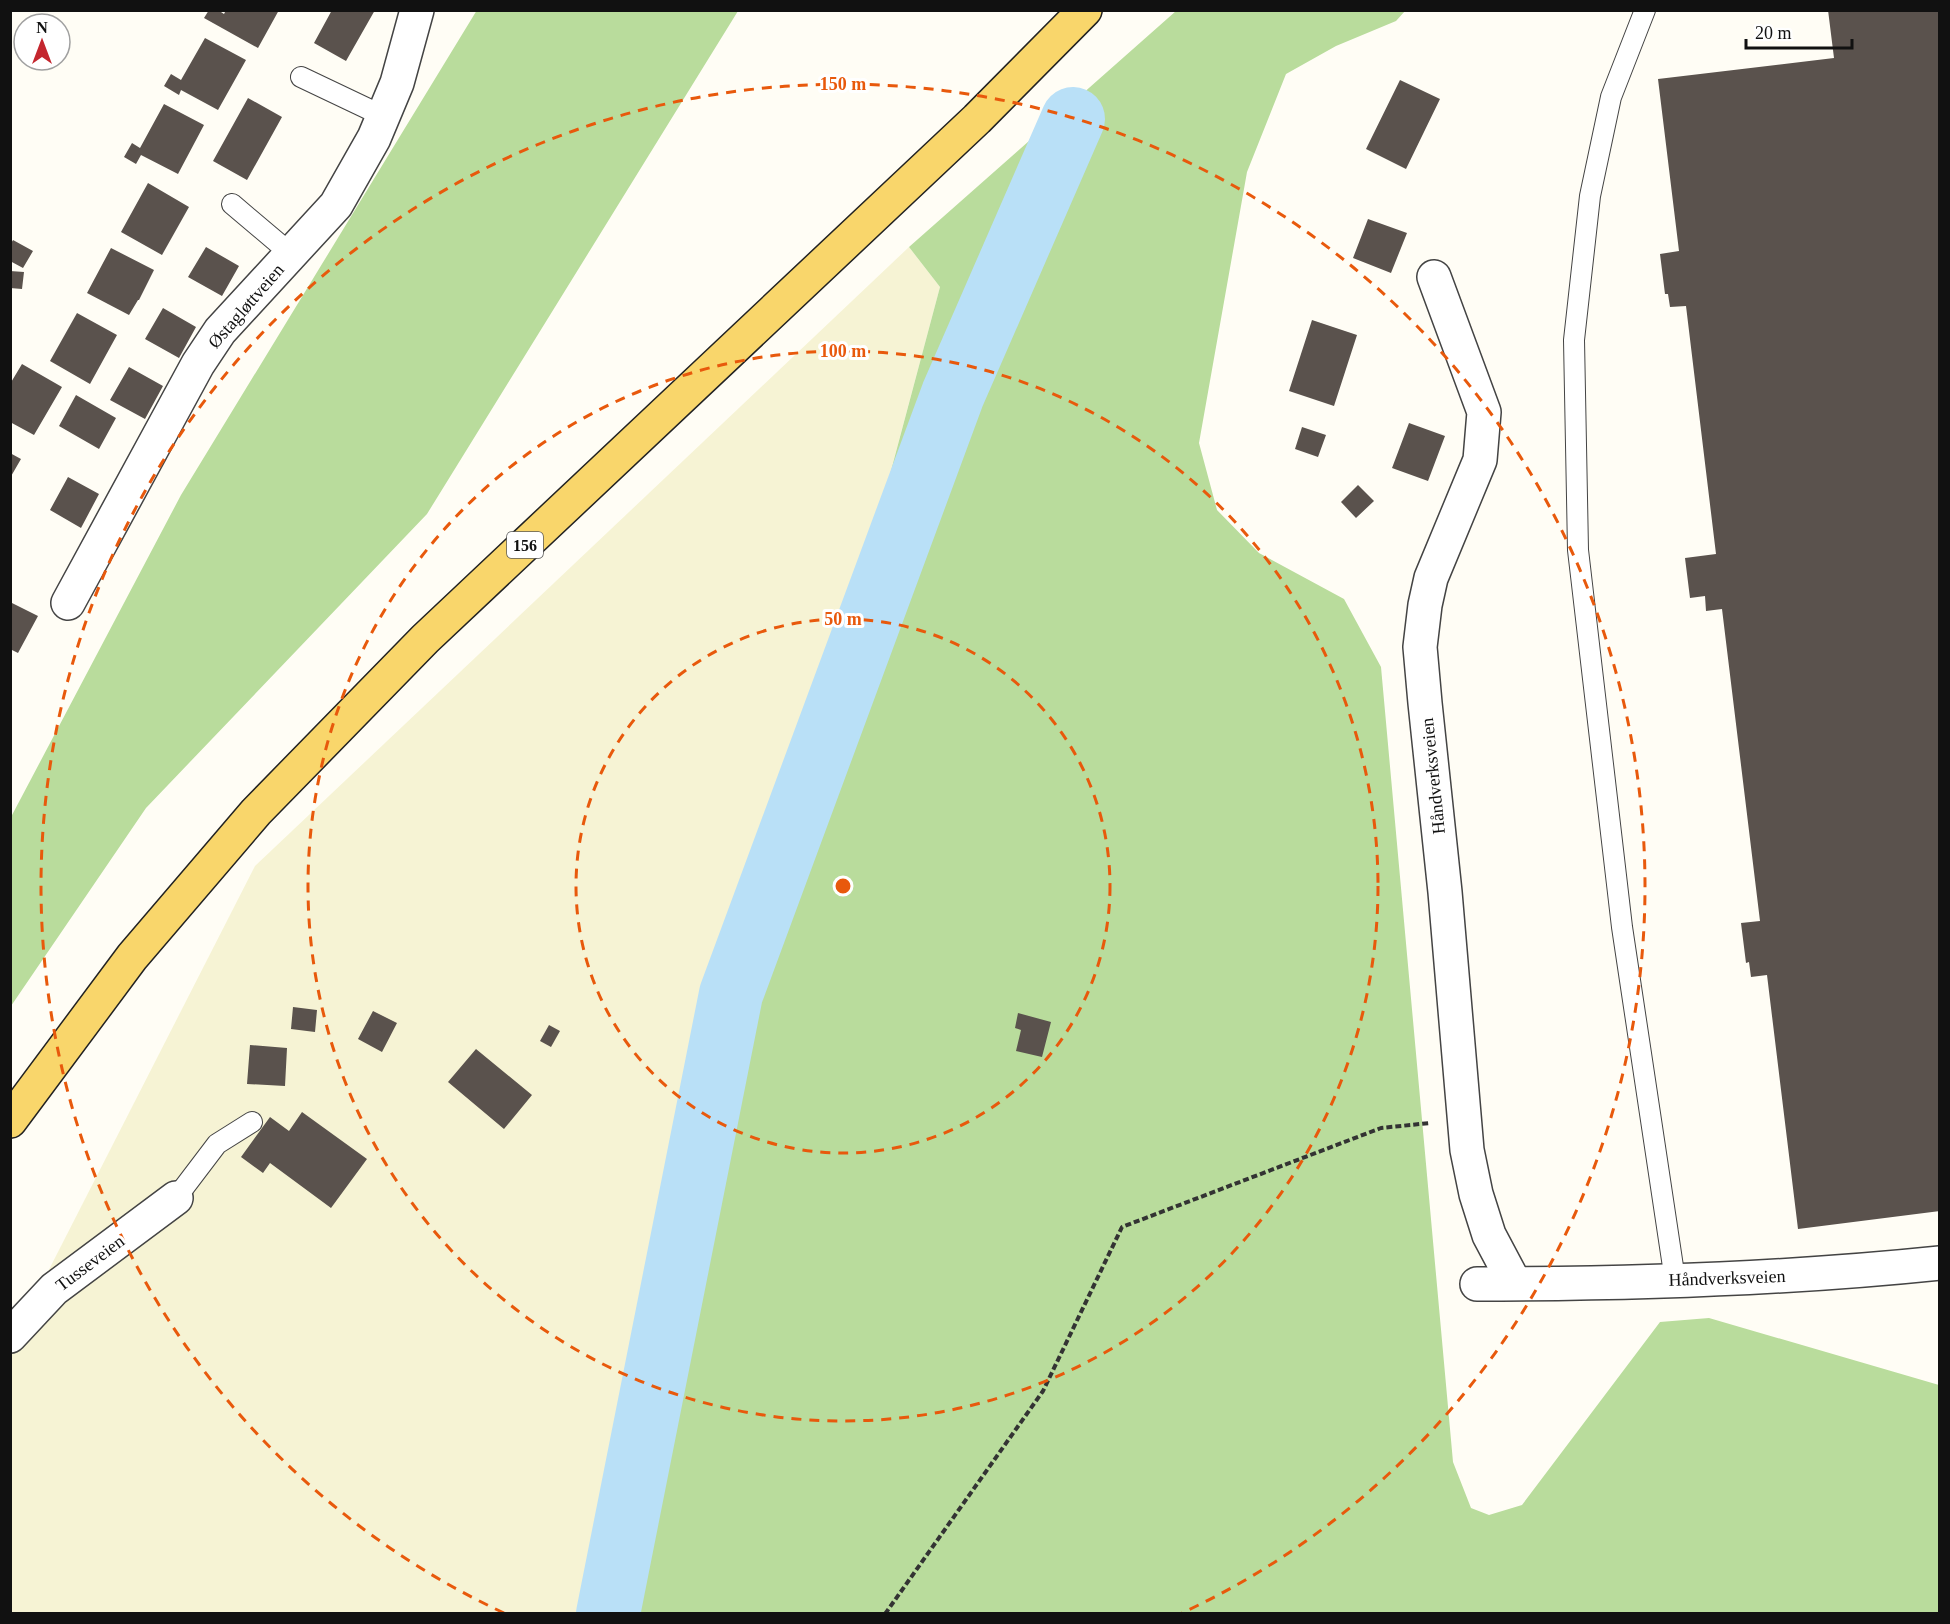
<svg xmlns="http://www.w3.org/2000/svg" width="1950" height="1624" font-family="Georgia,serif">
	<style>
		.farmland { fill: #f6f3d4 }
		.forest { fill: #b9dc9c }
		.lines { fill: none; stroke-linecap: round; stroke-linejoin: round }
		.river { stroke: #b9e0f7; stroke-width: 64 }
		.building { fill: #5a524d }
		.service-casing { stroke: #444; stroke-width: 22 }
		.minor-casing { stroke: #444; stroke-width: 36 }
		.primary-casing { stroke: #222; stroke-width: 36 }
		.path { stroke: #333; stroke-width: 4; stroke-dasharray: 6 3; stroke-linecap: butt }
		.service { stroke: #fff; stroke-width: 20 }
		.minor { stroke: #fff; stroke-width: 33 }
		.primary { stroke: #f9d66b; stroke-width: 33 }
		.ring { fill: none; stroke: #e8590c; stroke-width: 3; stroke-dasharray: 10 8 }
		.labels { text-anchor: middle; stroke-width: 6; stroke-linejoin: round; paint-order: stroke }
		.shield { fill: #fff; stroke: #585858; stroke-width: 1.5 }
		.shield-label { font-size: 16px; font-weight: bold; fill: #111 }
		.street-label { font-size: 18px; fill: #111; stroke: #fff }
		.centre { fill: #e8590c; stroke: #fff; stroke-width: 3 }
		.ring-label { font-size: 18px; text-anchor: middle; font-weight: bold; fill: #e8590c; stroke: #fff; stroke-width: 6; stroke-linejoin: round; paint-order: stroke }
	</style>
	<rect width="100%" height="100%" fill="#fffdf5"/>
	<path class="farmland" d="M909,247L940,287L585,1613H11L10,1346L255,866Z"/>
	<path class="forest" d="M477,10L738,11L427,514L146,808L11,1006V817L181,495Z
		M1176,11H1405L1396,21L1336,46L1286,74L1247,172L1199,443L1217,510L1259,553L1344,599L1381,667L1453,1462L1471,1508L1489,1515L1522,1505L1660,1322L1709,1318L1939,1385V1613L586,1614L940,287L909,247Z"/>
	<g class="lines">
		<path class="river" d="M608,1614L731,994L953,394L1073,119"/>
	</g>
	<path class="building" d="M209,10H218L224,14L226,10H279L258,48L204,18Z
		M332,10H375L346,61L314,43Z
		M1828,10H1940V1211L1798,1229L1767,975L1751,977L1749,962L1746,963L1741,923L1760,921L1722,609L1706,611L1705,596L1690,598L1685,558L1716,554L1686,306L1670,307L1668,294H1665L1660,254L1679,251L1658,79L1834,58Z
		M205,38L246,60L218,110L181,90L179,95L164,86L171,74L181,80Z
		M1400,80L1440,99L1406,169L1366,149Z
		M248,98L282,117L247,180L213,161Z
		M164,104L204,125L178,174L141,155L136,164L124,157L132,143L140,148Z
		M148,183L189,207L162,255L121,232Z
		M1368,219L1407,233L1391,273L1353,258Z
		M13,240L33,251L23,268L10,261V245Z
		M206,247L239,266L222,296L188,277Z
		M111,248L154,270L139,300H138L129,315L87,293Z
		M10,271L24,272L22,289L10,288Z
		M163,308L196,327L179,358L145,339Z
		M77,313L117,335L90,384L50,361Z
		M1312,320L1357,335L1334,406L1289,391Z
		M22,364L62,387L34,435L10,422V384Z
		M129,367L163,386L145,419L110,400Z
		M76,395L116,418L99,449L59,426Z
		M1409,423L1445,436L1428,481L1392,468Z
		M1302,427L1326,435L1318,457L1295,449Z
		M10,453L21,459L10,478Z
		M68,477L99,494L81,528L50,510Z
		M1358,485L1374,501L1356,518L1341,502Z
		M10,602L38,616L18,653L10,649Z
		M293,1007L317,1010L315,1032L291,1029Z
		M373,1011L397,1023L382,1052L358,1039Z
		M1018,1013L1051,1022L1042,1057L1016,1051L1021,1030L1015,1028Z
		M549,1025L560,1031L551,1047L540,1041Z
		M250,1045L287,1048L285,1086L247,1084Z
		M476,1049L532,1095L504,1129L448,1082Z
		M302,1112L367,1159L331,1208L270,1163L263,1173L241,1157L270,1117L289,1131Z"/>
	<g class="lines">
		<g class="service-casing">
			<path id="service" d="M1645,10L1611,97L1590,196L1574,340L1578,550L1622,927L1675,1280
				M301,77L383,116
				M232,204L291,254
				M176,1198L217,1144L252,1122"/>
		</g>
		<g class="minor-casing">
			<path id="minor" d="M1434,277L1484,412L1480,460L1431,578L1425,605L1420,647L1425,703L1445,892L1467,1150L1476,1194L1489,1235L1515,1284
				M68,603L198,364L220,331L336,205L374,138L397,83L417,10
				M1477,1284C1631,1284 1786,1279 1940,1263
				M10,1336L54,1289L176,1198"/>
		</g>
		<g class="primary-casing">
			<path id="primary" d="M10,1121L132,957L256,812L425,639L977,119L1085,10"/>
		</g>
		<path class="path" d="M885,1614L1043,1391L1122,1227L1381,1128L1430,1123"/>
		<use href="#service" class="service"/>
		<use href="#minor" class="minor"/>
		<use href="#primary" class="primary"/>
	</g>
	<g class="ring">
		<circle cx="843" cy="886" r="267"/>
		<circle cx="843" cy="886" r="535"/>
		<path d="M504 1613A802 802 0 1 1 1182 1613"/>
	</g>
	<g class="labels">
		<rect class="shield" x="507" y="532" width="36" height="26" rx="4.5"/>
		<g class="shield-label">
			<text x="525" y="551">156</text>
		</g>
		<g class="street-label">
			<text transform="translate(246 306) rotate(-49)" y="6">Østagløttveien</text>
			<text transform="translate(1433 776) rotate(-96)" y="6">Håndverksveien</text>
			<text transform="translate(90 1263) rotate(-37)" y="6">Tusseveien</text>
			<text transform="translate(1727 1278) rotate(-2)" y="6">Håndverksveien</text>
		</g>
	</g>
	<circle cx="843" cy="886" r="9" class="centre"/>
	<g class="ring-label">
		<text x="843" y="90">150 m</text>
		<text x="843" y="357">100 m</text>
		<text x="843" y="625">50 m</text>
	</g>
	<rect width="1950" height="1624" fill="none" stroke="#111111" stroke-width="24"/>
	<g transform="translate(42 42)"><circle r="28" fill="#ffffff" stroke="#a0a0a0" stroke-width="1.5"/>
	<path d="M0-4.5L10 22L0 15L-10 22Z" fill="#c4262e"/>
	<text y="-9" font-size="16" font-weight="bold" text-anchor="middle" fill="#111111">N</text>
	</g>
	<path d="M1746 39v9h106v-9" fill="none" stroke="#111111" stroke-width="3"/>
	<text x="1755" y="39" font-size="18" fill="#111111" stroke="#ffffff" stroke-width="4.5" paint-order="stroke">20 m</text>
</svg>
